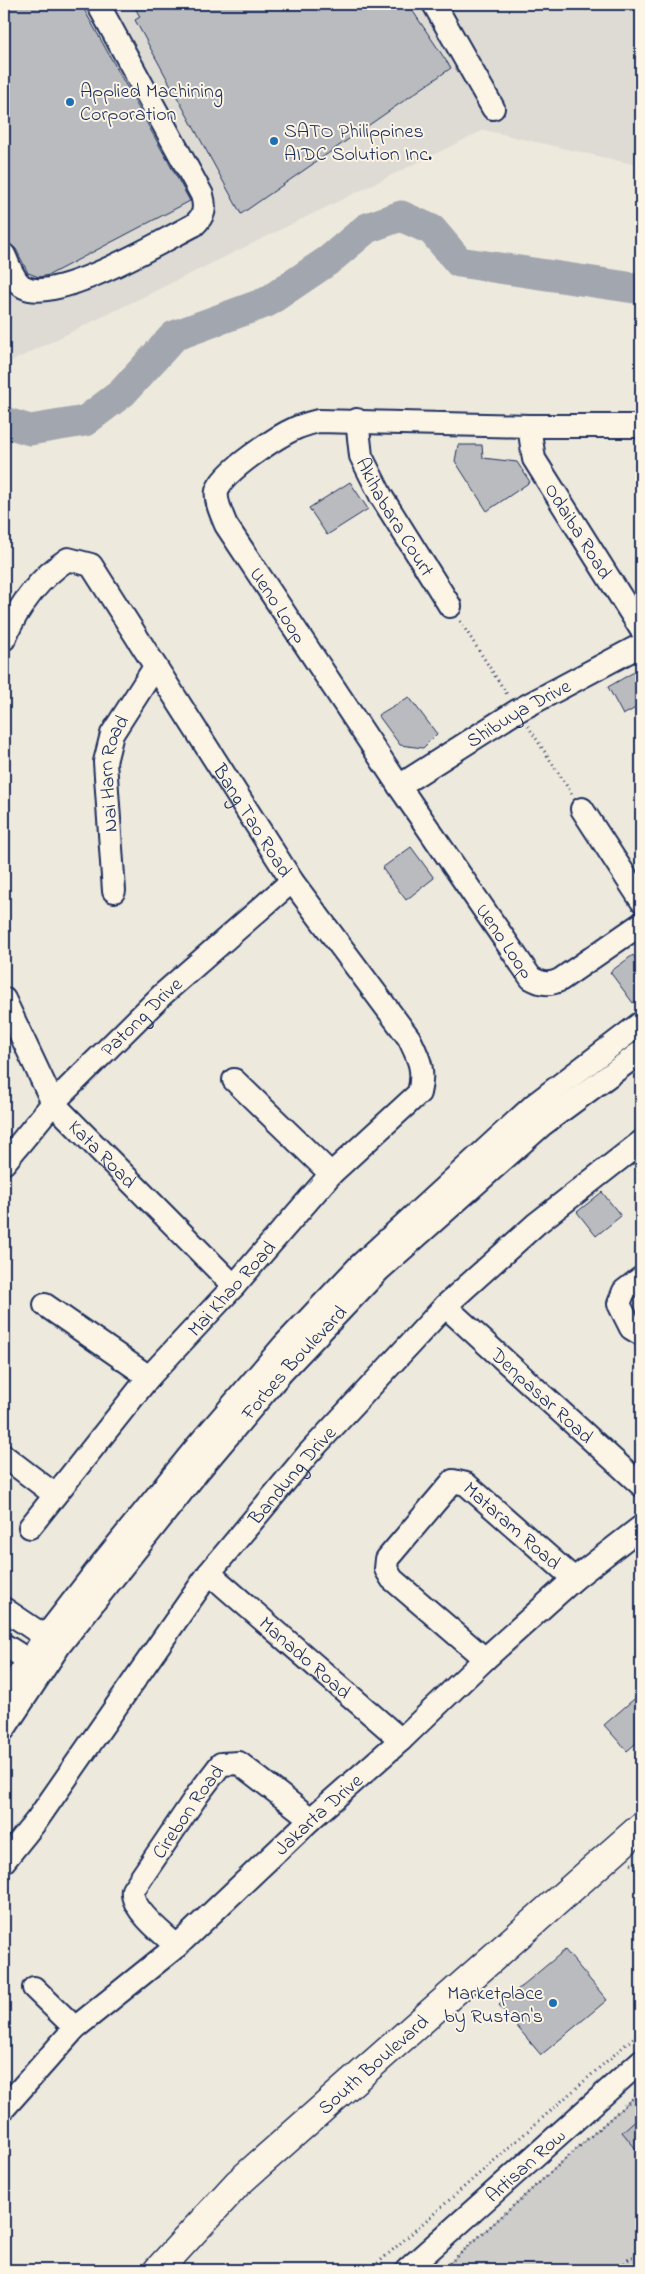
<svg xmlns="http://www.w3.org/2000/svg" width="645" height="2274" font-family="'Indie Flower',sans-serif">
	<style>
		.built { fill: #dedbd4 }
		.green { fill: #cfcdca; stroke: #757e94 }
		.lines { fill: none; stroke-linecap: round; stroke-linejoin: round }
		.river { stroke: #a2a7af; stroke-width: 31 }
		.building { fill: #babbbe; stroke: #1b2f5e }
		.minor-casing { stroke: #1b2f5e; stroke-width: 26 }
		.major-casing { stroke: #1b2f5e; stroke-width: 31 }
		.path { stroke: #1b2f5e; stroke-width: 3; stroke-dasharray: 1 4; stroke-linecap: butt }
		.minor { stroke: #fcf5e5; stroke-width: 22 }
		.major { stroke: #fcf5e5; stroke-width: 28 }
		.poi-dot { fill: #1f6fb2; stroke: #fcf5e5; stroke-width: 2 }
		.labels { text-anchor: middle; stroke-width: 4; stroke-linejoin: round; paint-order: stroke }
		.poi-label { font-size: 20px; fill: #1b2f5e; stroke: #fcf5e5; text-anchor: start }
		.street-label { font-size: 20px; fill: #1b2f5e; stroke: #fcf5e5 }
	</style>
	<rect width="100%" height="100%" fill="#eee9dd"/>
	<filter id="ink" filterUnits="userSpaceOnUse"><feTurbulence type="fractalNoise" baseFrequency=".02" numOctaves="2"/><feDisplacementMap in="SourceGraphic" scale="10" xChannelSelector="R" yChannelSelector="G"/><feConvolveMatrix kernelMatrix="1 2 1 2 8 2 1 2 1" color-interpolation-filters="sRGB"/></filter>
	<g filter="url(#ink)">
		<path class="built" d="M4,4H641V166L484,130L4,365Z"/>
		<path class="green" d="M641,2091V2270H442Z"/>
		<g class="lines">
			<path class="river" d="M4,422L30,430L85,421L122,393L174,336L267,302L329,260L367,228L401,216L432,230L459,262L641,289"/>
		</g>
		<path class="building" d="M4,4H81L190,201L49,275L39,277L28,273L16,249L8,243L4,236Z
			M133,4H408L451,68L241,214L135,20L140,17Z
			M458,445H482L483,458L517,462L530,482L487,511L455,461Z
			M350,482L368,509L327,535L309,508Z
			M641,668V705L623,715L608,687Z
			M409,697L437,734L423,748L400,745L378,715Z
			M411,847L434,878L406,900L382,868Z
			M633,955L641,967V997L633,1003L610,972Z
			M602,1192L621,1216L596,1236L577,1212Z
			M641,1693V1739L627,1751L604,1725Z
			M565,1950L607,2000L541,2055L499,2005Z
			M641,2115V2155L622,2132Z"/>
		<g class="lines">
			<g class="minor-casing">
				<g id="minor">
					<path d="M434,4L493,108"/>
					<path d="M4,255C9,265 14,282 24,287C56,304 162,241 194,225C204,216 206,209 202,195L98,4"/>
					<path id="s1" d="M357,420L361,456L381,496L450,606"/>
					<path id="s2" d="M529,426L534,459L641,629"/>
					<path id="s3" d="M641,426H529L318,421C311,423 303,425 296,428C278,436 222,472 217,491C215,501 222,515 226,525L399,786L531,978C542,984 549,985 560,980L641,924"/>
					<path id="s4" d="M4,639C18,607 39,578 68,559L91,565L292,881L409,1038C419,1059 425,1069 419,1093L331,1174L234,1286L149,1377L30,1527"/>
					<path id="s5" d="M399,786L517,711L641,645"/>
					<path d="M582,809L641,900"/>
					<path id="s6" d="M114,891L105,762L112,734L155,667"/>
					<path id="s7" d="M4,999L53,1103L234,1286"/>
					<path d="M234,1080L331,1174"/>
					<path id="s8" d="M4,1163L53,1103L163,994L292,881"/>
					<path d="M641,1278L624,1291L619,1304L631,1328L641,1334"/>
					<path d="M45,1305L149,1377"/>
					<path id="s9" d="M445,1306L641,1485"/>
					<path d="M4,1456L55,1495"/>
					<path id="s10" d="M209,1573L401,1740"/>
					<path d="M4,1609L56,1644"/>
					<path d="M4,1645L41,1668"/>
					<path id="s11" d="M485,1659L392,1579L386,1569L387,1559L453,1481L466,1484L574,1579"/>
					<path d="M4,1696L45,1637L100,1566L199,1444L284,1345L360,1265L534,1105L641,1023"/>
					<path id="s12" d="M4,1729L59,1646L200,1469L282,1372L379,1270L542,1125L641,1052"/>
					<path id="s13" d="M4,1861L37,1820L209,1573L308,1454L445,1306L536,1224L641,1142"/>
					<path id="s14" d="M177,1946C164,1935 130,1908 133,1890L198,1794L221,1764L239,1763L311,1819"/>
					<path d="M34,1988L75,2028"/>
					<path id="s15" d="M4,2108L75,2028L177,1946L311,1819L401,1740L485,1659L574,1579L641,1527"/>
					<path id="s16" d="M407,2270L641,2061"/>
				</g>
			</g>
			<g class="major-casing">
				<g id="major">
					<path id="s17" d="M158,2270L238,2183L641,1827"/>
				</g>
			</g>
			<path class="path" d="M460,621L508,696
				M528,726L572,794
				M631,1864L641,1867
				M370,2270L641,2031
				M442,2270L641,2091
				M617,2270L631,2257H641"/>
			<use href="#minor" class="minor"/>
			<use href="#major" class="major"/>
		</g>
	</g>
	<g class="poi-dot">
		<circle cx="70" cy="102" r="5"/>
		<circle cx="274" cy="141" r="5"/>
		<circle cx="553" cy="2003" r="5"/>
	</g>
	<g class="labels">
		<g class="poi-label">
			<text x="80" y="97">Applied Machining<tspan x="80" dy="23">Corporation</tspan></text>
			<text x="284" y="137">SATO Philippines<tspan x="284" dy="23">AIDC Solution Inc.</tspan></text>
			<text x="543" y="1999" text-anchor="end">Marketplace<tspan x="543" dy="23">by Rustan's</tspan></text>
		</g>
		<g class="street-label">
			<text dy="7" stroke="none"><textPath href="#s1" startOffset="106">Akihabara Court</textPath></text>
			<text dy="7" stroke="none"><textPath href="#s2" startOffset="118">Odaiba Road</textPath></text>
			<text dy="7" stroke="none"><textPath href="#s3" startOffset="580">Ueno Loop</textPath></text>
			<text dy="7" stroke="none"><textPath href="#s5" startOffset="140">Shibuya Drive</textPath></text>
			<text dy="7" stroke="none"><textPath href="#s6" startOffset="119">Nai Harn Road</textPath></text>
			<text dy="7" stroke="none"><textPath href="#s4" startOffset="430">Bang Tao Road</textPath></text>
			<text dy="7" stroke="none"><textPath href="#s3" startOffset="985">Ueno Loop</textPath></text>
			<text dy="7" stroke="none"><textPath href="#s8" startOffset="201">Patong Drive</textPath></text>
			<text dy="7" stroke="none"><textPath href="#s7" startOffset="186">Kata Road</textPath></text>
			<text transform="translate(231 1288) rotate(-48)" y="7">Mai Khao Road</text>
			<text dy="7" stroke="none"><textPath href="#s12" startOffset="468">Forbes Boulevard</textPath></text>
			<text dy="7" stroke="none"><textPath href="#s9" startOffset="132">Denpasar Road</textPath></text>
			<text dy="7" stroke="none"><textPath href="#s13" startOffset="482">Bandung Drive</textPath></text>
			<text dy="7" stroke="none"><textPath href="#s11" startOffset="322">Mataram Road</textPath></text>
			<text dy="7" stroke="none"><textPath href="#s10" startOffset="128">Manado Road</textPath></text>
			<text dy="7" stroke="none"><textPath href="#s14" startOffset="169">Cirebon Road</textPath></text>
			<text dy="7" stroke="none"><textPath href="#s15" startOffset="431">Jakarta Drive</textPath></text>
			<text dy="7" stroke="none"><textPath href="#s17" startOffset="298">South Boulevard</textPath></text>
			<text dy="7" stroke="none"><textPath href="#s16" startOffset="158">Artisan Row</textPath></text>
		</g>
	</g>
	<rect width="645" height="2274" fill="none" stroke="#fcf5e5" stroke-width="20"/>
	<rect x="10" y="10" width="625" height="2254" fill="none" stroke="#1b2f5e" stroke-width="2" filter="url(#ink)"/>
</svg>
